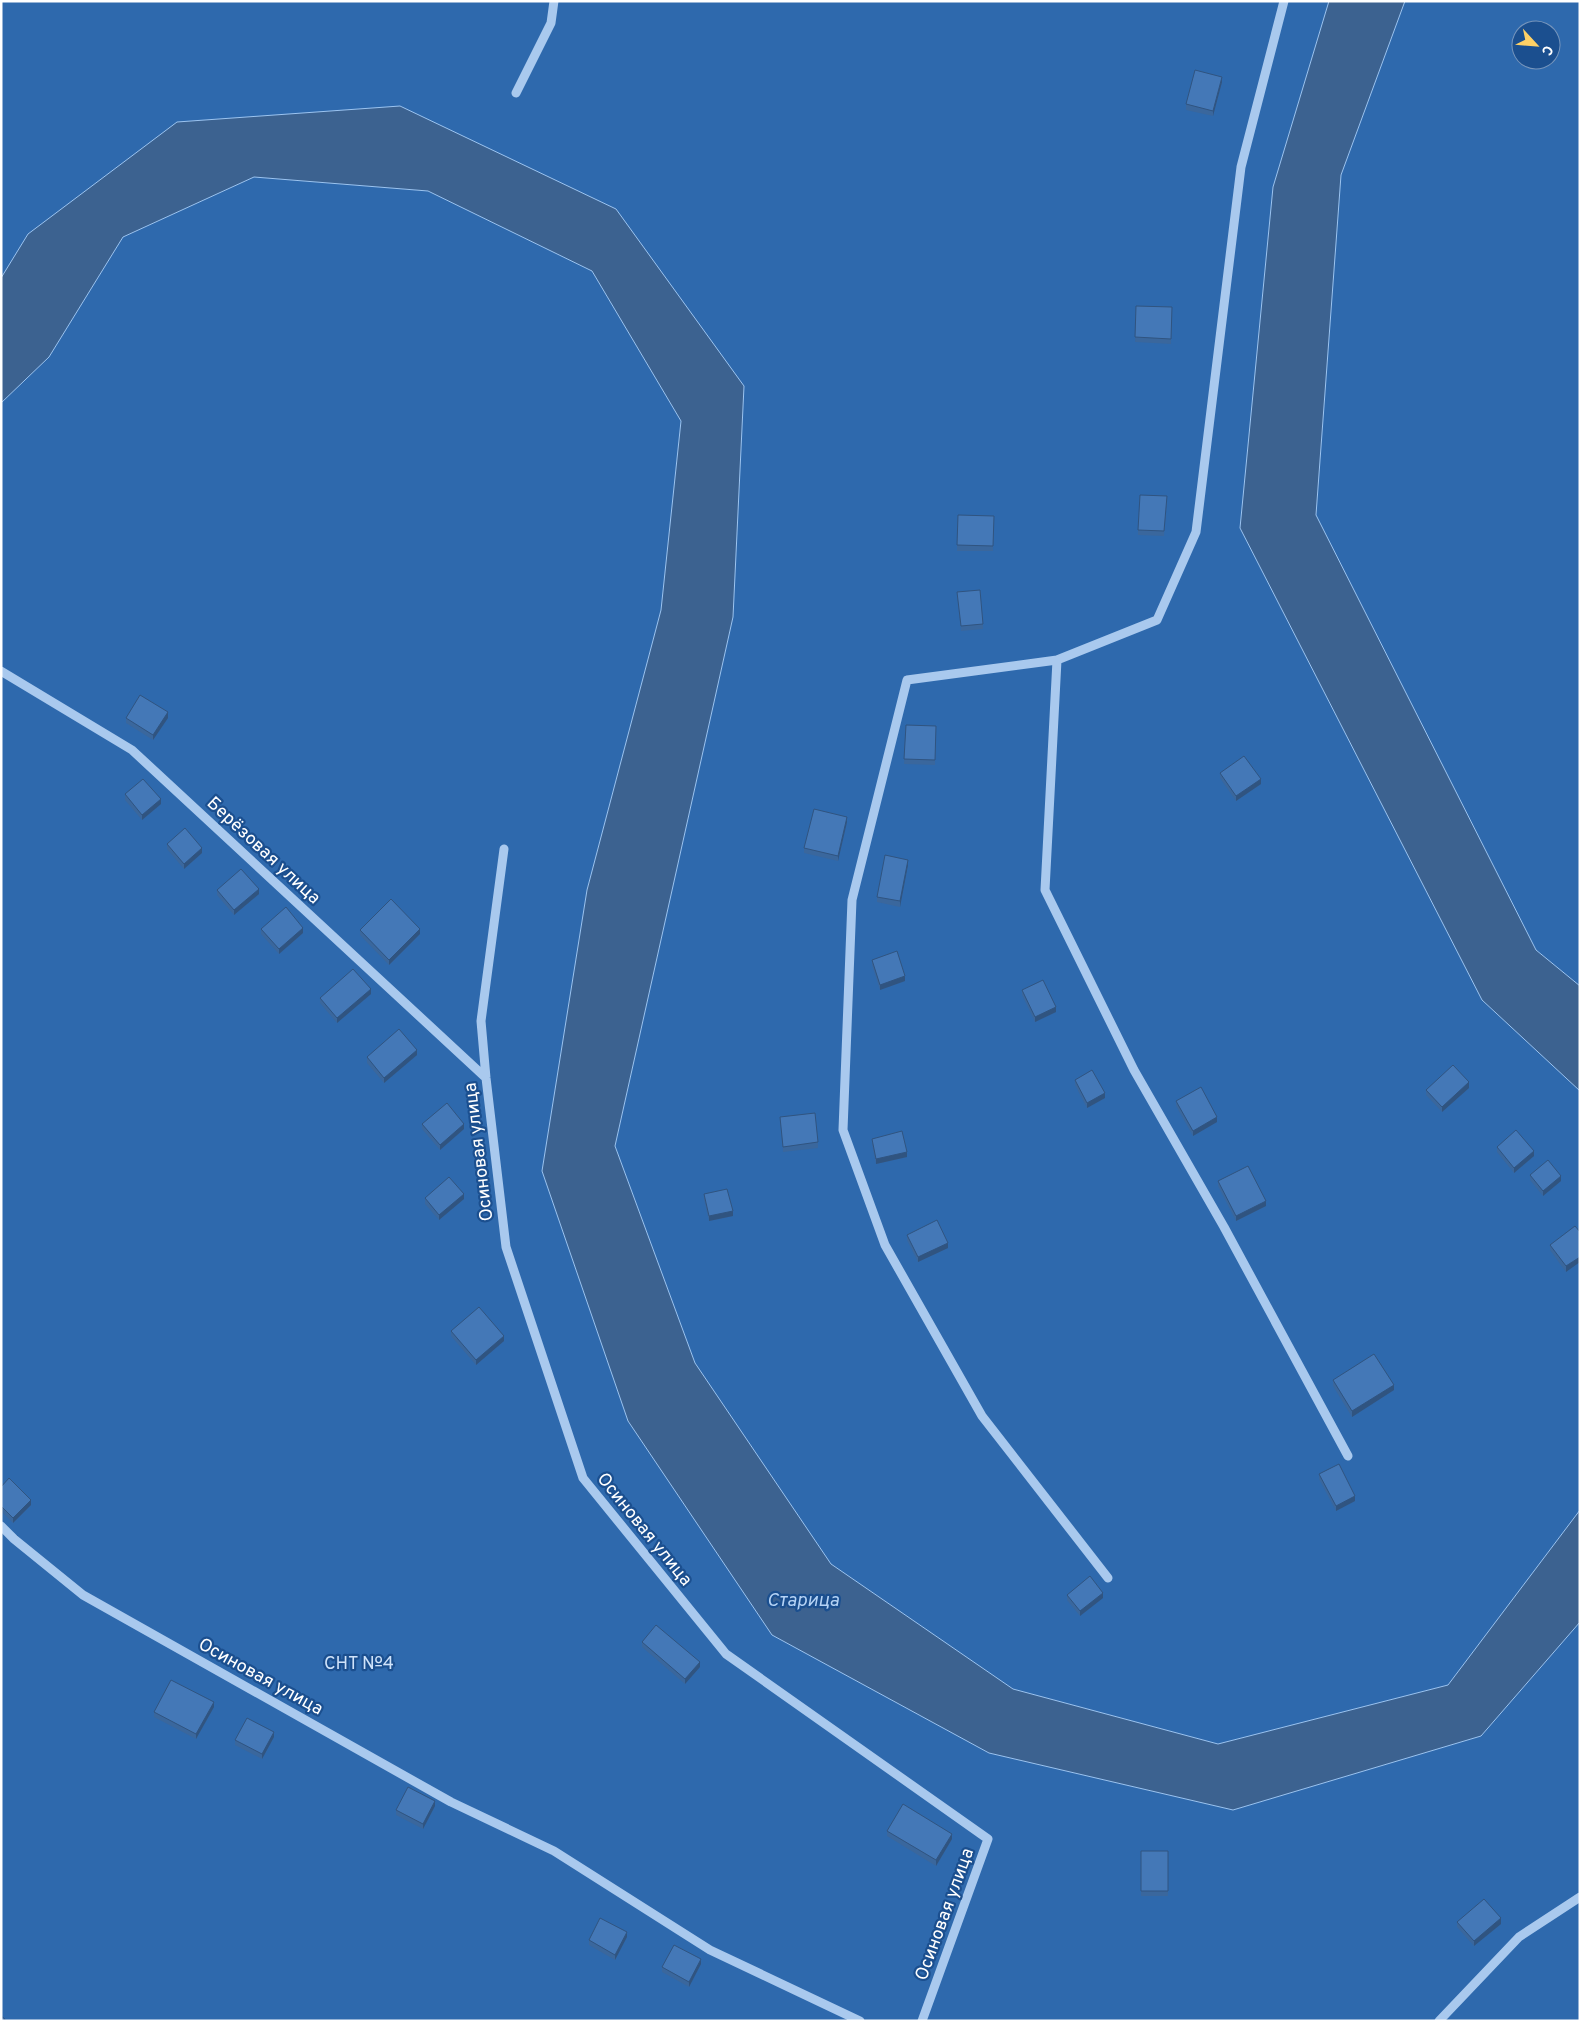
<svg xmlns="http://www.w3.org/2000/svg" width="1581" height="2022" font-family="Overpass,sans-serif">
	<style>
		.green { fill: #2e69ad; fill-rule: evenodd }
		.water { fill: #3c6290; stroke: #9cc4f0 }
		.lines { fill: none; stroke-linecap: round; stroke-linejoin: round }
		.minor { stroke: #a9c9ee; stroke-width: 9 }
		.wall { fill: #3a679d }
		.shaded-wall { fill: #305480 }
		.building { fill: #4478b7; stroke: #305480 }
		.labels { text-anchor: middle; stroke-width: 4.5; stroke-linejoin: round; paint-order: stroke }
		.street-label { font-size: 18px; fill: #fff; stroke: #1b4f8f }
		.park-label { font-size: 18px; fill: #cfe3fa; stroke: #1b4f8f }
		.water-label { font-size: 19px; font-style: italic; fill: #b5d3f5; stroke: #1b4f8f }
	</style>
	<rect width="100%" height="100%" fill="#1b4f8f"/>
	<path class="green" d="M1,1H1329L1273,187L1240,528L1482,1000L1580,1091V1510L1448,1685L1218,1744L1013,1689L831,1564L695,1363L615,1146L733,617L744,386L401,106L28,234L1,278Z
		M1405,1H1580V986L1536,950L1316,516L1341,175ZM1521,30H1551V60H1521Z
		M254,177L428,191L592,271L681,421L661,610L587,890L542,1171L628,1421L772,1635L989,1753L1233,1810L1481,1736L1580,1622V2021H1V403L49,357L123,237Z"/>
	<path class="water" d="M1329,1H1405L1341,175L1316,515L1536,950L1580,986V1091L1482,1000L1240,528L1273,187Z
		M400,106L616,209L744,386L733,617L615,1146L695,1363L831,1564L1013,1689L1218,1744L1448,1685L1580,1510V1622L1481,1736L1233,1810L989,1753L772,1635L628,1421L542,1171L587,890L661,610L681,421L592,271L428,191L254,177L123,237L49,357L1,403V278L28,234L177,122Z"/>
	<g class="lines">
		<path class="minor" d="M516,93L551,23L554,1
			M1057,660L1045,890L1134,1070L1224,1227L1348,1456
			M1,671L132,750L486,1078
			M504,849L481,1021L486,1078L506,1247L583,1478L726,1654L988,1839L922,2021
			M1,1526L14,1539L83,1595L451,1802L554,1851L710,1950L860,2021
			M1108,1578L982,1416L885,1245L843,1130L852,900L907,680L1057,660L1157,620L1196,532L1241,167L1284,1
			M1439,2021L1519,1937L1580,1897"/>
	</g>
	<path class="wall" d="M1222,82L1213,116L1186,110V104Z
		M1136,306L1172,307L1171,344L1135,342Z
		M1167,501L1164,536L1138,535V530Z
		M994,516L993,551H957V545Z
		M957,592L983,624V629L961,631Z
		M126,718H168L153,740L126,723Z
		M906,725L936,726L935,765L904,764Z
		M1220,773L1261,784L1236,801L1220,778Z
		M125,794L161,804L142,820L125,800Z
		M847,822L838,861L804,853V848Z
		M167,844L202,853L184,869L167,849Z
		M908,865L900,907L877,902V897Z
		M217,890L259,894L234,915L217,895Z
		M261,929L303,933L279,954L261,934Z
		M360,930L420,934L389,965L360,935Z
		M872,960L905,981L880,990L872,965Z
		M1022,990L1056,1012L1035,1022L1022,995Z
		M371,994L337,1023L320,1003V998Z
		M417,1055L384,1083L367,1063V1057Z
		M1075,1080L1105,1098L1087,1108L1075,1085Z
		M1469,1088L1442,1112L1426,1095V1090Z
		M1176,1101L1217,1122L1193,1136L1176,1106Z
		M780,1117L818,1142V1148L783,1152Z
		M422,1124L464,1129L440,1150L422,1129Z
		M872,1139L907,1157L876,1164L872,1144Z
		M1497,1147L1534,1156L1514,1173L1497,1152Z
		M1530,1175L1561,1181L1543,1196L1530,1180Z
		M1218,1181L1266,1206L1236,1221L1218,1186Z
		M704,1194L733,1216L709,1221L704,1199Z
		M425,1198L464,1199L439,1220L425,1204Z
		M1575,1226L1566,1272L1550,1250V1245Z
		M907,1235L948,1248L918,1262L907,1240Z
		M451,1331L504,1341L476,1365L451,1336Z
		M1333,1380L1394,1390L1352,1417L1333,1386Z
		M1319,1474L1355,1501L1336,1511L1319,1479Z
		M1,1487L31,1505L13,1523L1,1511Z
		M1067,1595L1103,1598L1080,1616L1067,1600Z
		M642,1642L700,1667L685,1684L642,1647Z
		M214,1707L196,1739L154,1717V1712Z
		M274,1737L262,1759L235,1745V1740Z
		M435,1806L423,1829L396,1815V1810Z
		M887,1831L952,1839L936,1866L887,1836Z
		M1141,1851H1168V1896H1141Z
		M1457,1922L1501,1924L1474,1946L1457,1927Z
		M627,1937L615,1960L589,1945V1940Z
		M701,1964L689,1987L662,1972V1967Z"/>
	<path class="shaded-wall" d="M1222,77V82L1213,116V111Z
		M168,712V718L153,740V735Z
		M1261,779V784L1236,801V796Z
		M161,799V804L142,820V815Z
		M847,817V822L838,861V856Z
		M202,848V853L184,869V864Z
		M908,860V865L900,907V901Z
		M259,889V894L234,915V910Z
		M303,928V933L279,954V949Z
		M420,929V934L389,965V960Z
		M905,976V981L880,990V985Z
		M371,989V994L337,1023V1018Z
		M1056,1007V1012L1035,1022V1017Z
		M417,1050V1055L384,1083V1078Z
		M1469,1082V1088L1442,1112V1107Z
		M1105,1093V1098L1087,1108V1103Z
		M1217,1117V1122L1193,1136V1131Z
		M464,1124V1129L440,1150V1145Z
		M1534,1151V1156L1514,1173V1168Z
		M907,1152V1157L876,1164V1159Z
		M1561,1176V1181L1543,1196V1191Z
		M464,1194V1199L439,1220V1215Z
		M1266,1201V1206L1236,1221V1216Z
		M733,1211V1216L709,1221V1216Z
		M948,1243V1248L918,1262V1257Z
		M1580,1257V1262L1566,1272V1266Z
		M504,1336V1341L476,1365V1360Z
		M1394,1385V1390L1352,1417V1411Z
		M1355,1496V1501L1336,1511V1506Z
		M31,1500V1505L13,1523V1518Z
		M1103,1593V1598L1080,1616V1611Z
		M700,1662V1667L685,1684V1679Z
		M214,1702V1707L196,1739V1734Z
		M274,1732V1737L262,1759V1754Z
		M435,1801V1806L423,1829V1824Z
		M952,1834V1839L936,1866V1860Z
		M1501,1918V1924L1474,1946V1941Z
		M627,1932V1937L615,1960V1955Z
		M701,1959V1964L689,1987V1982Z"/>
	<path class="building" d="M1195,70L1222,77L1213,111L1186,104Z
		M1136,306L1172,307L1171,339L1135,337Z
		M1140,495L1167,496L1164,531L1138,530Z
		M958,515L994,516L993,546L957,545Z
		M980,590L983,624L961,626L957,592Z
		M140,695L168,712L153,735L126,718Z
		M906,725L936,726L935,760L904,759Z
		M1244,756L1261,779L1236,796L1220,773Z
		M143,779L161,799L142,815L125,794Z
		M814,809L847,817L838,856L804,848Z
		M185,828L202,848L184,864L167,844Z
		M885,855L908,860L900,901L877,897Z
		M241,869L259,889L234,910L217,890Z
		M391,899L420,929L389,960L360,930Z
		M286,907L303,928L279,949L261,929Z
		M897,951L905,976L880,985L872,960Z
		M353,969L371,989L337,1018L320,998Z
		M1043,980L1056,1007L1035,1017L1022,990Z
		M399,1029L417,1050L384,1078L367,1057Z
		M1453,1065L1469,1082L1442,1107L1426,1090Z
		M1092,1070L1105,1093L1087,1103L1075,1080Z
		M1201,1087L1217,1117L1193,1131L1176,1101Z
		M447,1103L464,1124L440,1145L422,1124Z
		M815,1113L818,1142L783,1147L780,1117Z
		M1516,1130L1534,1151L1514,1168L1497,1147Z
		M902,1131L907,1152L876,1159L872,1139Z
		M1548,1160L1561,1176L1543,1191L1530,1175Z
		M1248,1166L1266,1201L1236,1216L1218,1181Z
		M449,1177L464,1194L439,1215L425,1198Z
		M727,1189L733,1211L709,1216L704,1194Z
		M937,1220L948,1243L918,1257L907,1235Z
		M1575,1226L1580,1232V1257L1566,1266L1550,1245Z
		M479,1307L504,1336L476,1360L451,1331Z
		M1374,1354L1394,1385L1352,1411L1333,1380Z
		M1339,1464L1355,1496L1336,1506L1319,1474Z
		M9,1478L31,1500L13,1518L1,1506V1487Z
		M1090,1576L1103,1593L1080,1611L1067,1595Z
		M656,1625L700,1662L685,1679L642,1642Z
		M171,1680L214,1702L196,1734L154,1712Z
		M247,1718L274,1732L262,1754L235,1740Z
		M408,1787L435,1801L423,1824L396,1810Z
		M903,1804L952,1834L936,1860L887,1831Z
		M1141,1851H1168V1891H1141Z
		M1484,1899L1501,1918L1474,1941L1457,1922Z
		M600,1918L627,1932L615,1955L589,1940Z
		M674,1945L701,1959L689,1982L662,1967Z
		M1,2016L5,2019L4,2021H1Z"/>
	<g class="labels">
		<g class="street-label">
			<text transform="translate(264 850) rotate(43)" y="6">Берёзовая улица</text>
			<text transform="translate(478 1152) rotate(-97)" y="6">Осиновая улица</text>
			<text transform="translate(645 1529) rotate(51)" y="6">Осиновая улица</text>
			<text transform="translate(261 1676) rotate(29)" y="6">Осиновая улица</text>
			<text transform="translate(944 1914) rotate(-70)" y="6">Осиновая улица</text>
		</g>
		<g class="park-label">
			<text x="359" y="1669">СНТ №4</text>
		</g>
		<g class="water-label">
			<text x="803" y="1606">Старица</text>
		</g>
	</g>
	<rect width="1581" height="2022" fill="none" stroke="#ffffff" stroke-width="5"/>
	<g transform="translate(1536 45) rotate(116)"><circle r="24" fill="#1b4f8f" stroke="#7695bc"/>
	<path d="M0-4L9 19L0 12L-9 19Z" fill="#ffd166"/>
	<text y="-8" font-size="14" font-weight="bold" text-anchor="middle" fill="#ffffff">С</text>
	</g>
</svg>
